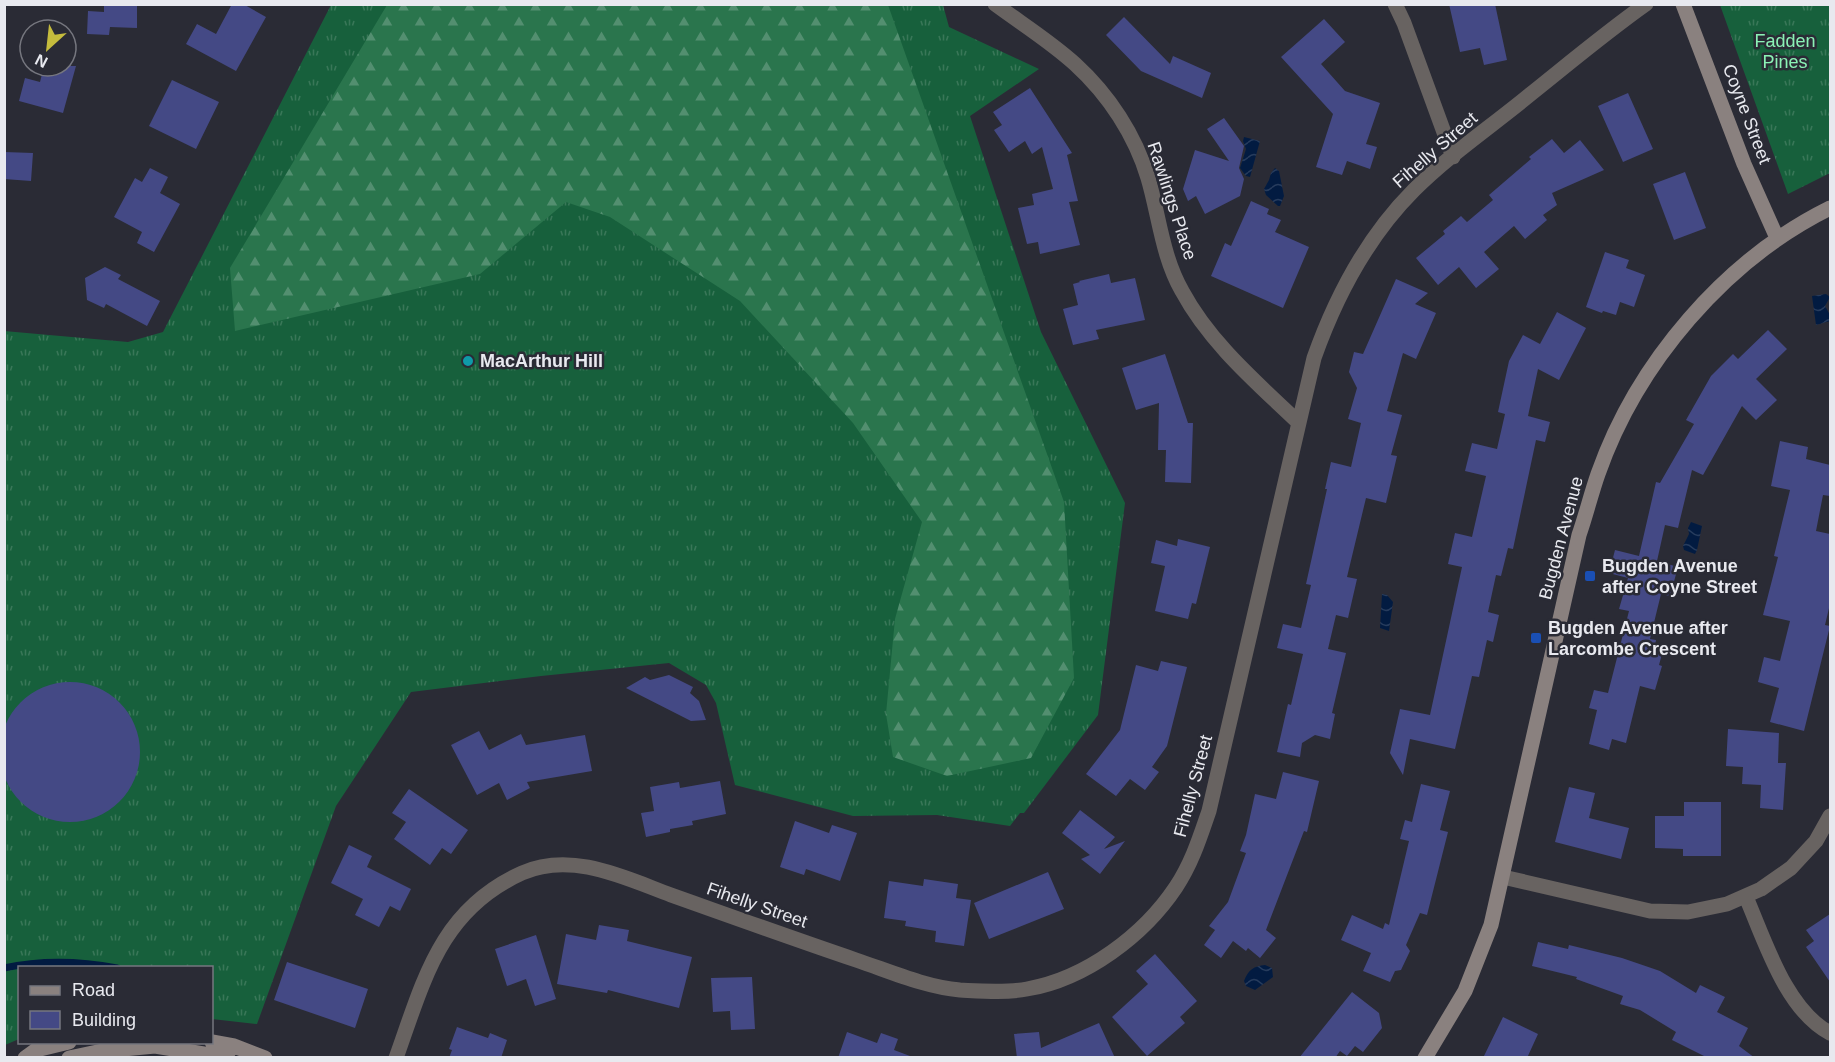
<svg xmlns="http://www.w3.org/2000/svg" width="1835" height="1062" font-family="Arial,sans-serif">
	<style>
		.grass { fill: url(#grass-tufts) }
		.forest { fill: url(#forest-firs) }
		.water { fill: url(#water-waves) }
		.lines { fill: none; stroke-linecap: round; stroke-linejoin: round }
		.stream { stroke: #021b41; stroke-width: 7 }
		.building { fill: #444985 }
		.street { stroke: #686361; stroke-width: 15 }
		.secondary { stroke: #8a817f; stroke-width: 15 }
		.culture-dot { fill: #0f9aa8; stroke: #2a2b35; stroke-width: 2 }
		.transit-dot { fill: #1a4fb4; stroke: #2a2b35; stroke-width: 2 }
		.labels { text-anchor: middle; stroke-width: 5; stroke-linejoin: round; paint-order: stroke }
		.park-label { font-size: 18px; fill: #8bf1b5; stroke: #2a2b35 }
		.street-label { font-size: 18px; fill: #e8e9ef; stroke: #2a2b35 }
		.poi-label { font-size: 18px; font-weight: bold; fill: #e8e9ef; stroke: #2a2b35; text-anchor: start }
	</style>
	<defs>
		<pattern id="grass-tufts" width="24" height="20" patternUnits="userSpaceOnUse" patternTransform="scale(1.5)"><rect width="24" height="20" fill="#17603c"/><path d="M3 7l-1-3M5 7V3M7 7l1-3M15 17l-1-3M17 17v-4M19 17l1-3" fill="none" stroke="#397758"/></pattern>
		<pattern id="forest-firs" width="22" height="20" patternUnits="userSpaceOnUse" patternTransform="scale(1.5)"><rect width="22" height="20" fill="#2a754d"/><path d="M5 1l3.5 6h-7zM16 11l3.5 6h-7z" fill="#538f70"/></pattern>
		<pattern id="water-waves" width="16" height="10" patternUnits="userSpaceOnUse" patternTransform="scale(1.5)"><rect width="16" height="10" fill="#021b41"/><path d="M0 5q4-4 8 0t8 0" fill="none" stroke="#273c5d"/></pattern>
	</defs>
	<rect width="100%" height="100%" fill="#2a2b35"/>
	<path class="grass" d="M331,5H943L949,27L1039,69L970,116L1041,332L1125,503L1098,715L1024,813H1020L1010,826L937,815L853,816L735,785L716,703L706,685L669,663L541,676L411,692L336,806L257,1024L212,1019V968H20L19,1039L5,1045L4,331L128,342L163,332Z
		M1720,5H1830V173L1788,194Z"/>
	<path class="forest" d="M387,5H888L1064,502L1074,678L1031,758L947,776L893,757L886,714L895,619L922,522L853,423L740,301L610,217L566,202L480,274L235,331L230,268Z"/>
	<path class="water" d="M1244,137L1260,141L1250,177L1246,176L1240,168L1246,149L1243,141Z
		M1275,168L1279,171L1284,196L1280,206H1278L1266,195L1264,189L1269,180L1271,173Z
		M1826,294L1830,297L1825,306L1830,315V321L1816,325L1812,296Z
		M1691,522L1702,526L1697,550L1695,554L1684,550L1683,546L1689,534L1688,528Z
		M1382,594L1387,595L1393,602L1389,631L1380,628Z
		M1265,965L1272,968L1273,977L1255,990L1246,986L1244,981C1248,970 1254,966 1265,965Z"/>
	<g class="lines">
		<path class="stream" d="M4,968C40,960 81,961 117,968"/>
	</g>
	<path class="building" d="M104,4H137V28L110,27L109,35L87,34L88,11L104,12Z
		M232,4H243L266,17L236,71L186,44L197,24L216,34Z
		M1449,4H1495L1507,60L1484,65L1480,48L1460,52Z
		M1124,17L1170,64L1173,56L1211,73L1202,98L1141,71L1106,35Z
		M1324,19L1345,42L1321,64L1345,91L1380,103L1366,144L1377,147L1370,169L1347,161L1342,175L1316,167L1333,114L1281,57Z
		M44,66H76L63,113L19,101L25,78L40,82Z
		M172,80L219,102L196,149L149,126Z
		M1030,88L1072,153L1067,155L1078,201L1069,202L1080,245L1040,254L1038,242L1027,244L1018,208L1034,205L1032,194L1053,189L1042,147L1032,154L1025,141L1009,152L994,130L1002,125L993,112Z
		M1628,93L1653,149L1623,162L1598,106Z
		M1224,118L1244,146L1239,168L1244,179L1240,196L1205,214L1196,196L1188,201L1183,189L1195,150L1229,161L1207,129Z
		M1552,139L1564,153L1580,140L1604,170L1552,193L1557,205L1543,215L1547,220L1525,239L1514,226L1484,252L1499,269L1476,288L1459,267L1438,285L1416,258L1445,234L1443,231L1461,216L1467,222L1493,200L1489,195L1531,159L1529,157Z
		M4,152L33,153L31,181L4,179Z
		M150,168L168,177L160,193L180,204L154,252L137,243L142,232L114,217L135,178L142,182Z
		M1685,172L1706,228L1674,240L1653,184Z
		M1251,201L1269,209L1267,214L1281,220L1275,232L1309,247L1283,308L1211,276L1225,243L1231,246Z
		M1605,252L1629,260L1626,268L1645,275L1634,307L1620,302L1616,315L1603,311L1602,313L1586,307Z
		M105,267L121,275L118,279L160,301L147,326L106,304L104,308L87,300L85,278Z
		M1109,274L1111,283L1135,278L1145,320L1096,330L1099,339L1073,345L1063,309L1078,305L1073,284L1080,282L1079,281Z
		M1396,279L1428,293L1415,304L1436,313L1416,359L1403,353L1387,411L1402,415L1391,455L1397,456L1386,503L1366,498L1347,577L1357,579L1348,618L1336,615L1328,649L1346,653L1332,713L1335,714L1330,739L1315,735L1302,743L1300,757L1277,752L1288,704L1291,705L1303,654L1277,648L1283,624L1301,628L1311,585L1306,584L1327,489H1325L1331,462L1351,467L1361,423L1348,419L1357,388L1349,372L1354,352L1363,354Z
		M1557,312L1586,328L1559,380L1538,369L1528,416L1550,422L1545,442L1536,440L1513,549L1508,548L1501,576L1496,575L1488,612L1499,615L1493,642L1487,640L1479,677L1472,676L1455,749L1410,739L1403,775L1390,753L1400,709L1430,715L1462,567L1448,564L1455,533L1472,537L1486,476L1465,471L1472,443L1497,449L1505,414L1498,412L1509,361L1523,335L1540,344Z
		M1768,330L1787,349L1756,379L1777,400L1756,420L1742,406L1703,475L1692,470L1678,528L1665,525L1657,561L1678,567L1670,596L1661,594L1650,639L1656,640L1654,651L1662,654L1659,665L1662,666L1655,690L1640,686L1626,743L1612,739L1609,750L1589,744L1597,710L1589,708L1594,690L1608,693L1629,611L1619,609L1628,578L1609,573L1615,550L1639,556L1656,482L1660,483L1694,424L1686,420L1711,376L1733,354L1738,359Z
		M1165,354L1188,423H1193L1191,483L1165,482L1166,450H1158L1159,403L1136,410L1122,368Z
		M1780,441L1808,447L1806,459L1830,465V496L1823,495L1816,531L1830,534V604L1825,625L1830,626L1804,731L1770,722L1779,688L1758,682L1764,657L1780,661L1790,621L1763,615L1778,557L1774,556L1790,490L1771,486Z
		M1178,539L1210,547L1196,604L1192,603L1188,619L1155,611L1165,566L1151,563L1156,540L1177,546Z
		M1161,661L1187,667L1167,746L1152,767L1159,772L1145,790L1130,779L1116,796L1086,774L1120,730L1136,665L1158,671Z
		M669,675L693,687L690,693L699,701L706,720L691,721L626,688L645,677L650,680Z
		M0 752a70 70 0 1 1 140 0a70 70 0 1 1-140 0Z
		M1728,729L1779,733L1778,763H1786L1783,810L1760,808L1761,785L1742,784L1743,767L1726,766Z
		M479,731L489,750L521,734L526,745L585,735L592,771L527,782L530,788L507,800L499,783L477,795L451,745Z
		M1283,772L1319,781L1307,832L1304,831L1266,930L1276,938L1260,958L1248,948L1246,951L1233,941L1221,958L1204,945L1215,930L1209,926L1228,902L1246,853L1240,851L1246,835L1255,794L1276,799Z
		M720,781L726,814L692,821L693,825L670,829V832L646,837L641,813L654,811L650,787L679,782L680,788Z
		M1421,784L1450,791L1440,830L1448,832L1427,915L1420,913L1406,945L1410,951L1401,970L1395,971L1390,982L1363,971L1371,953L1341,940L1352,915L1383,929L1385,923L1389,925L1409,841L1400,839L1405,820L1412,822Z
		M1569,787L1595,793L1589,818L1629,828L1621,859L1555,842Z
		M409,789L468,830L451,854L442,848L430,865L394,839L406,822L392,813Z
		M1684,802H1721V856H1683V849L1655,848V816H1684Z
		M1080,810L1115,837L1104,849L1125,841L1100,874L1081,859L1090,855L1062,833Z
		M795,821L829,833L832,825L857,833L840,881L806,869L804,875L780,867Z
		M349,845L372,856L367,867L411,889L400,911L390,906L379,927L355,915L363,899L331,883Z
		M1048,872L1064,909L989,939L974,903Z
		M924,879L958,884L956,898L971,900L964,946L935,942L936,931L905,926L906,921L884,918L889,881L923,886Z
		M1830,914V982L1806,947L1814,941L1806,930Z
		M599,925L629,930L627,941L692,957L679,1008L608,990L607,993L557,984L566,934L596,940Z
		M536,935L556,999L535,1006L526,979L507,986L495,949Z
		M1538,942L1568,949L1569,945L1622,958L1660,971L1696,993L1700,985L1725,997L1717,1012L1748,1028L1739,1046L1755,1058H1708L1672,1040L1676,1032L1640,1010L1620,1004L1623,996L1576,979L1577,977L1532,966Z
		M1155,954L1197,1001L1180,1017L1185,1023L1147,1056L1112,1017L1148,984L1136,971Z
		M287,962L368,989L355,1028L274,1000Z
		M752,977L755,1029L731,1030L730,1011L713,1012L711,978Z
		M1352,992L1379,1013L1382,1028L1363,1052L1355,1046L1347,1056L1340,1051L1335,1058H1299Z
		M1503,1017L1538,1034L1527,1058H1483Z
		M1099,1023L1115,1058H1017L1014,1034L1039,1032L1041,1048Z
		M457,1027L488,1038L490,1033L507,1040L501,1058H449L452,1050L449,1049Z
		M847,1032L877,1043L881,1033L898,1039L894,1050L910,1056V1058H838Z"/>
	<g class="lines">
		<path class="street" d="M995,4C1022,24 1051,42 1075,64C1109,95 1135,135 1148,178C1159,215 1162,256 1182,291C1210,343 1256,382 1299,423
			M1395,4L1404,23L1453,157
			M1503,877L1650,911L1688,912L1727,904L1761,889L1791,868L1816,841L1830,816
			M1746,897C1765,941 1786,1010 1830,1033
			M396,1058C424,980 440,910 522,873C572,851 625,878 671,895C733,917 794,939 856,960C889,971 925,987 960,990C981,991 1006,993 1027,989C1086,979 1144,935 1176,887C1192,863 1200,837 1209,811L1314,358C1336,296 1367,237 1414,190C1448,156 1489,128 1527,97C1566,66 1605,33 1646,4"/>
		<path class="secondary" d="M1683,4L1744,164L1777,238
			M212,1042L234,1046L265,1058
			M25,1058L36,1050L69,1042
			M69,1058L102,1051L155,1046L228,1058
			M1425,1058L1465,991L1491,925L1579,535C1586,515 1591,494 1598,474C1637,363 1725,260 1830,208"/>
	</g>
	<circle class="culture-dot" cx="468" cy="361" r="6"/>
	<g class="transit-dot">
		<rect x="1584" y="570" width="12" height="12" rx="3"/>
		<rect x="1530" y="632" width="12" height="12" rx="3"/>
	</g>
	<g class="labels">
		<g class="park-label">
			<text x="1785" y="47">Fadden<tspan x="1785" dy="21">Pines</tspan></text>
		</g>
		<g class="street-label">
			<text transform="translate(1747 114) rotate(69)" y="6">Coyne Street</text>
			<text transform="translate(1435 150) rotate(-41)" y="6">Fihelly Street</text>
			<text transform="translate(1172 201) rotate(72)" y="6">Rawlings Place</text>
			<text transform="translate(1561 538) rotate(-75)" y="6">Bugden Avenue</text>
			<text transform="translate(1193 786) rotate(-75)" y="6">Fihelly Street</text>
			<text transform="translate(757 905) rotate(19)" y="6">Fihelly Street</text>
		</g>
		<g class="poi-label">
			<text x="480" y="367">MacArthur Hill</text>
			<text x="1602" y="572">Bugden Avenue<tspan x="1602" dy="21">after Coyne Street</tspan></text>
			<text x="1548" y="634">Bugden Avenue after<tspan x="1548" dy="21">Larcombe Crescent</tspan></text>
		</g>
	</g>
	<rect width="1835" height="1062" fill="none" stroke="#e8e9ef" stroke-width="12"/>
	<rect x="18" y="966" width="195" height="78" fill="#2a2b35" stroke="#76777f" stroke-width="1.5"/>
	<rect x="30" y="986" width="30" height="9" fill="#8a817f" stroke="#76777f" stroke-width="1.5"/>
	<text x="72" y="996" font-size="18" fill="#e8e9ef">Road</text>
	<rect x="30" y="1011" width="30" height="18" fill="#444985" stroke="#76777f" stroke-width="1.5"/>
	<text x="72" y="1026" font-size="18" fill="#e8e9ef">Building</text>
	<g transform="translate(48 48) rotate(207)"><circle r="28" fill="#2a2b35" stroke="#76777f" stroke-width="1.5"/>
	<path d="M0-4.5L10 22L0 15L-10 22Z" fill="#c5bc3d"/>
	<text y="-9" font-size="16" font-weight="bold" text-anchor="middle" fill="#e8e9ef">N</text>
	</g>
</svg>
